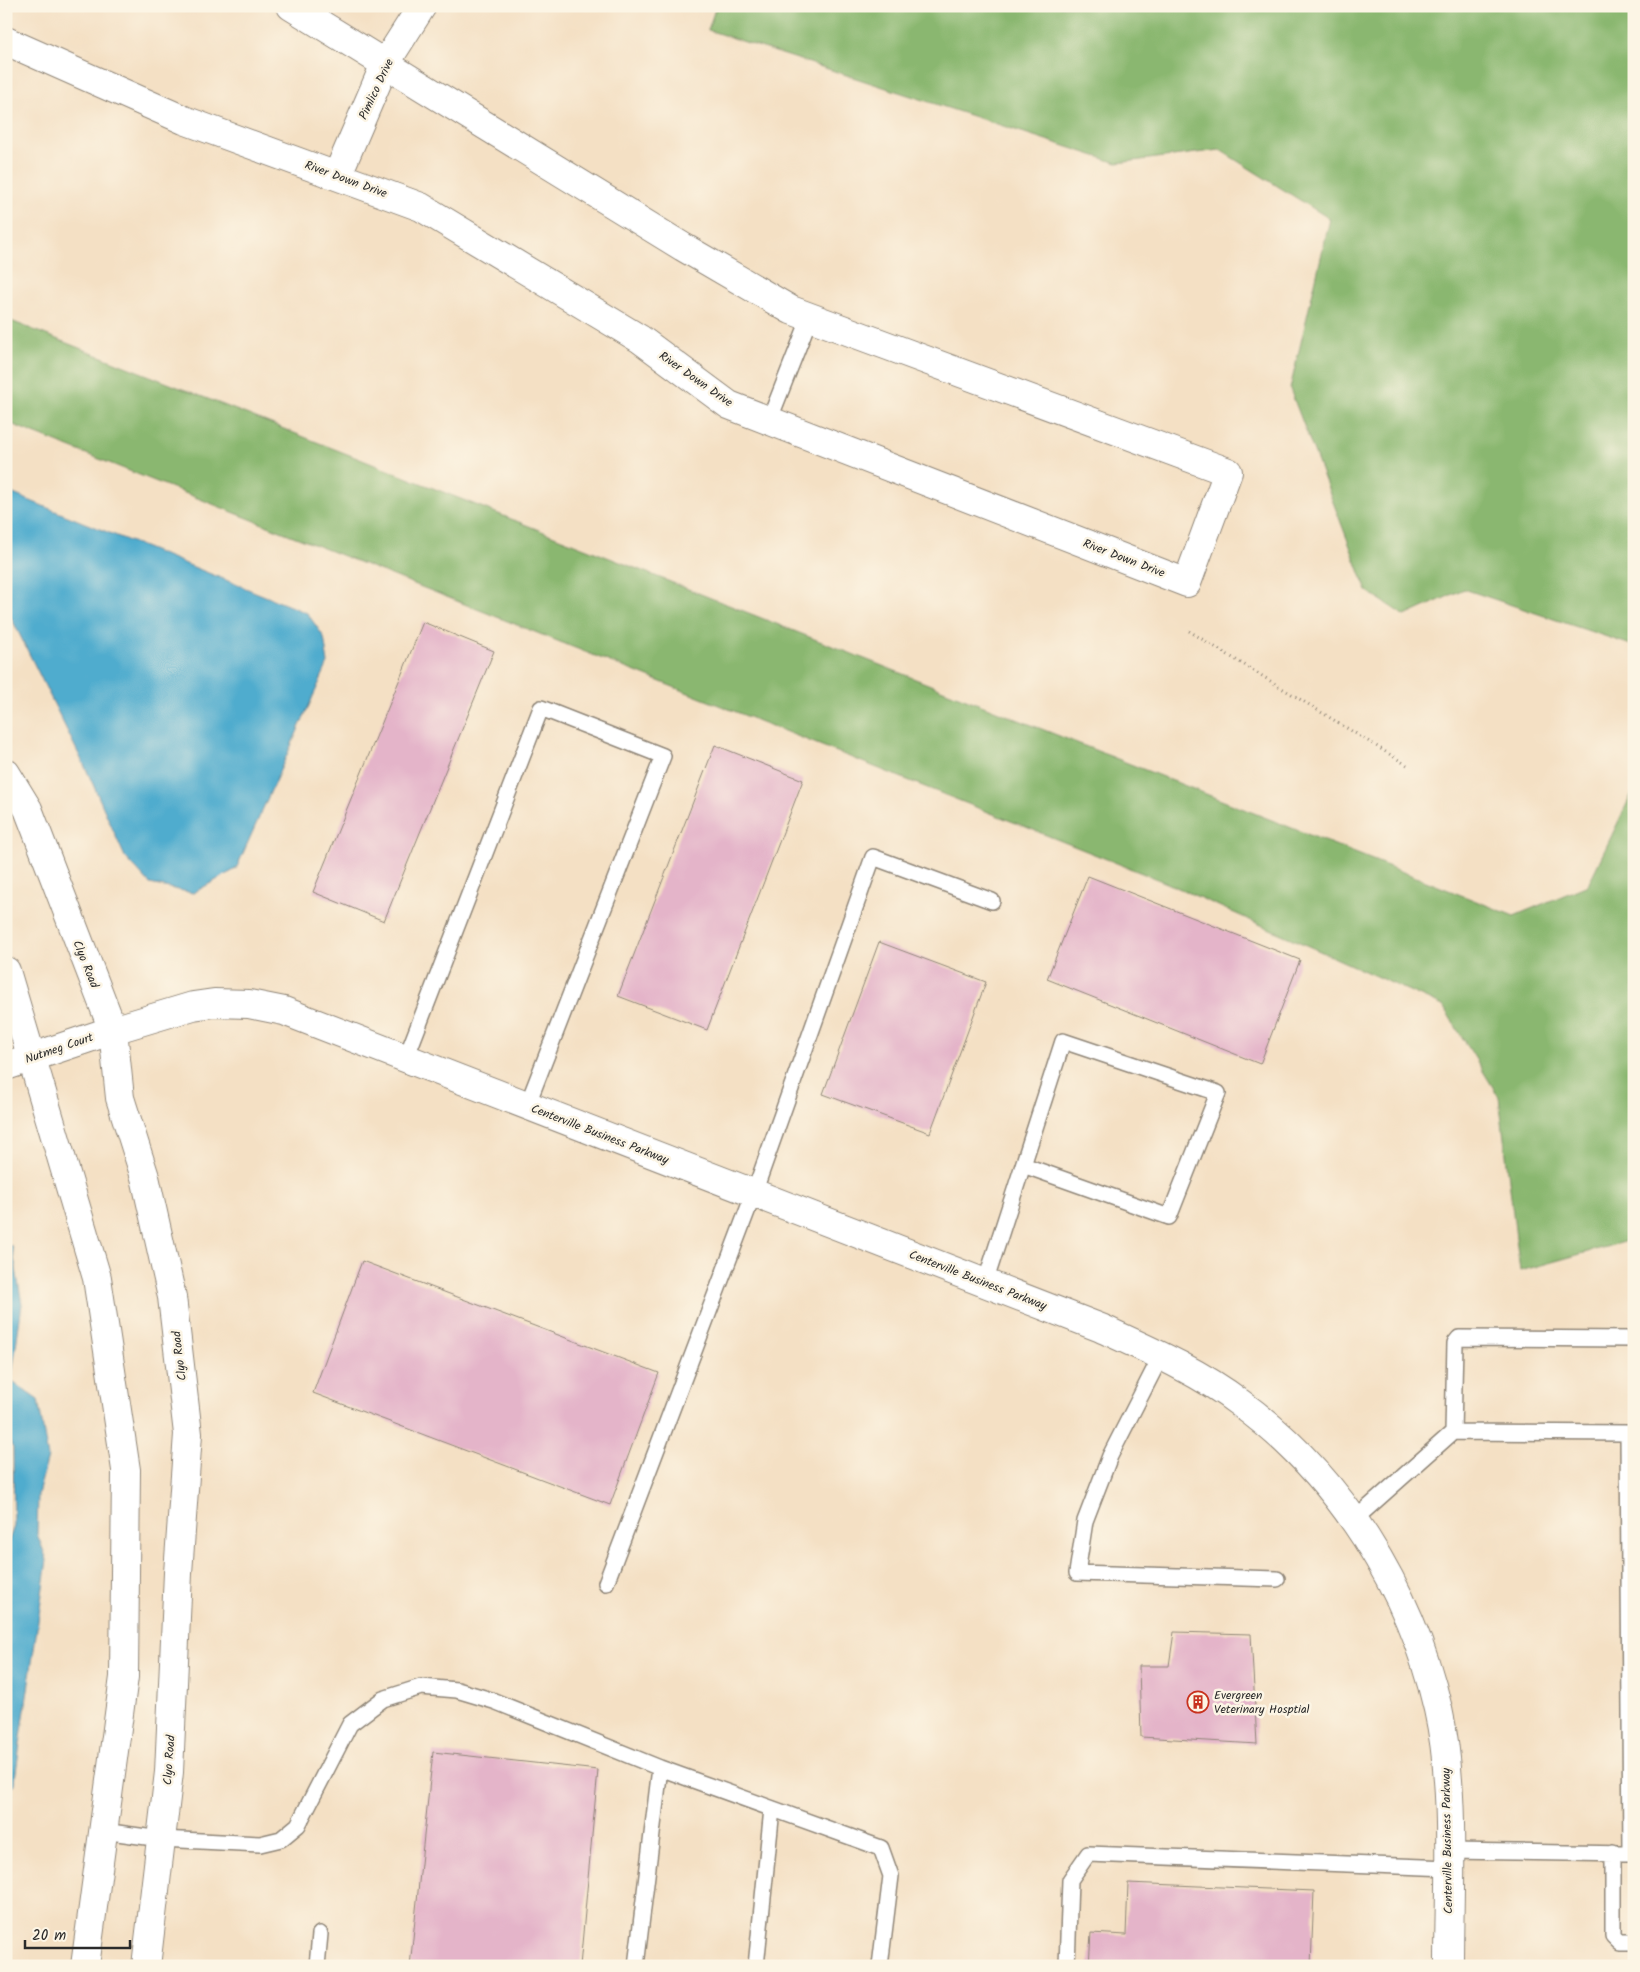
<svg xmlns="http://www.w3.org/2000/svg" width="1640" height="1972" font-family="Kalam,sans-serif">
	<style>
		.forest { fill: #8ab76f; stroke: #5a714d }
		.water { fill: #50acce; stroke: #3e6c7c }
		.building { fill: #e4b4c9 }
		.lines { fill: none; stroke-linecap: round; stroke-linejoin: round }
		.service-casing { stroke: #908678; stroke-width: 18 }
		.minor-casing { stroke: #908678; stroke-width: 30 }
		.tertiary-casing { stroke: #908678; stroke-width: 30 }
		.path { stroke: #908678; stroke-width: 3; stroke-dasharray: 1 4; stroke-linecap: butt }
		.service { stroke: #fff; stroke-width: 15 }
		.minor { stroke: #fff; stroke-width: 28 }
		.tertiary { stroke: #fff; stroke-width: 28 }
		.labels { text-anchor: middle; stroke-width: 5; stroke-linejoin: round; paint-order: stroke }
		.street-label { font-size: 12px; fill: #2b2b2b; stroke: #fcf5e5 }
		.poi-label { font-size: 12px; fill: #2b2b2b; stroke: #fcf5e5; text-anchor: start }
	</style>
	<rect width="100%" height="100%" fill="#fcf5e5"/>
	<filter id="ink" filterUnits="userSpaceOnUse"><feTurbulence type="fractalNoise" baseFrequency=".02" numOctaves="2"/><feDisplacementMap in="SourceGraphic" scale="10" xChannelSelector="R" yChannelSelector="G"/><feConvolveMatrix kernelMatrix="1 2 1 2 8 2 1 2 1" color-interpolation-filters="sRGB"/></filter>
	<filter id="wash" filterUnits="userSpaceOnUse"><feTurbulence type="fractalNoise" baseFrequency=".0096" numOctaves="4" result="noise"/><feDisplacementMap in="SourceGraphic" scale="20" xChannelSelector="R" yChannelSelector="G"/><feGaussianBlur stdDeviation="1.12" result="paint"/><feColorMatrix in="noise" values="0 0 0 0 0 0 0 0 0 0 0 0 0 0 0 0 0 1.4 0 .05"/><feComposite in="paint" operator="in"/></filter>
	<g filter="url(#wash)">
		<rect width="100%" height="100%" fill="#f4e0c4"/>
		<path class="forest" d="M716,6H1634V646L1464,589L1405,616L1367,591L1290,389L1330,219L1220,150L1117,163L708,30Z
			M6,319L1514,916L1588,885L1634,789V1239L1520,1271L1499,1097L1443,1006L1167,883L6,422Z"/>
		<path class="water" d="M6,491L307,613L324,637L328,663L236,869L193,893L150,884L125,857L88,773L6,607Z
			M6,1245L12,1246L22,1304L11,1381L38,1400L48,1457L38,1494L37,1534L47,1560L14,1785L6,1795V1548L14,1526L13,1448L6,1435Z"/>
		<g id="blocks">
			<path class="building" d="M423,622L494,651L384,921L313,892Z
				M715,745L803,780L707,1030L618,996Z
				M1088,876L1300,960L1260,1064L1047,979Z
				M879,942L986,982L930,1133L823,1094Z
				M362,1261L659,1373L610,1505L313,1393Z
				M1174,1632L1251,1634L1257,1744L1141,1737L1139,1666H1169Z
				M433,1752L598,1770L580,1966H410Z
				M1128,1883L1314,1891L1311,1966H1089L1091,1933L1126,1935Z"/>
		</g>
	</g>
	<g filter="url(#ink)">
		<use href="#blocks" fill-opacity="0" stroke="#908678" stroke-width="1"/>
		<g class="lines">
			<g class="service-casing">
				<path id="service" d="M769,421L810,317
					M406,1058L541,708L663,756L527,1106
					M985,1283L1063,1041L1218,1093L1169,1217L1023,1165
					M1161,1356L1110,1456L1085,1521L1077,1573L1277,1579
					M1453,1432L1455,1343L1459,1338L1634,1339
					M1354,1520L1453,1432L1628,1433L1631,1854L1449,1851
					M606,1583L754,1193L873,857L992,901
					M103,1831L161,1839L260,1844L281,1839L298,1825L350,1724L383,1699L421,1687L457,1690L494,1701L660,1768L881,1848L891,1876L880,1966
					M1613,1853V1936L1619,1942H1634
					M317,1966L320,1934
					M636,1966L660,1768
					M756,1966L772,1809
					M1067,1966L1070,1880L1088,1854L1449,1868"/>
			</g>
			<g class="minor-casing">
				<path id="minor" d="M6,41L184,120L421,207L640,339L729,405L1187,583L1228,472L791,310L683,247L291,6
					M337,176L385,64L422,6
					M6,1066L113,1030L193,1006L214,1003L249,1004L284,1011L1101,1328C1149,1350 1198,1371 1240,1403C1340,1476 1410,1588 1438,1709C1456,1788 1449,1884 1449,1966"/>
			</g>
			<g class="tertiary-casing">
				<path id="tertiary" d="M6,773L28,809L113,1030L120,1098L145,1177L172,1297L188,1434L178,1573L169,1772L146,1966
					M6,971L97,1278L126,1470L124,1677L85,1966"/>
			</g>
			<path class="path" d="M1189,631L1407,765"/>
			<use href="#service" class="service"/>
			<use href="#minor" class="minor"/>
			<use href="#tertiary" class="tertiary"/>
		</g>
	</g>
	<defs>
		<g id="building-ring" transform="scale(1.125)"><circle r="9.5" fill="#fcf5e5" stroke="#c8321e" stroke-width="1.5"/><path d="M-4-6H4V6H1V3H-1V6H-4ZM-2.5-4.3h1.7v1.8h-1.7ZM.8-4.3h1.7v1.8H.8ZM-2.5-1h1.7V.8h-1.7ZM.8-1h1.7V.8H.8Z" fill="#c8321e"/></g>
	</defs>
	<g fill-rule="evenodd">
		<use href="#building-ring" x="1198" y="1702"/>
	</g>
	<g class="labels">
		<g class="street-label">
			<text transform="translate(376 89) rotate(-65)" y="4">Pimlico Drive</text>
			<text transform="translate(346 179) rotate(20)" y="4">River Down Drive</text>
			<text transform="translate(696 379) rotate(35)" y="4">River Down Drive</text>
			<text transform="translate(1124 558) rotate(21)" y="4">River Down Drive</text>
			<text transform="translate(86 964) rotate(68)" y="4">Clyo Road</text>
			<text transform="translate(59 1048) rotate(-19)" y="4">Nutmeg Court</text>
			<text transform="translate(600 1134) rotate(21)" y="4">Centerville Business Parkway</text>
			<text transform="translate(978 1280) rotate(21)" y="4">Centerville Business Parkway</text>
			<text transform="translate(179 1356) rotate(-97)" y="4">Clyo Road</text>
			<text transform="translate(169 1760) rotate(-86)" y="4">Clyo Road</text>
			<text transform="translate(1447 1841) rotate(-91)" y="4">Centerville Business Parkway</text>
		</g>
		<g class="poi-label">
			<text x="1214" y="1699">Evergreen<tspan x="1214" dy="14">Veterinary Hosptial</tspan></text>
		</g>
	</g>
	<rect width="1640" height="1972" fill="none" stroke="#fcf5e5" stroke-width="25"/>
	<path d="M25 1940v8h105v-8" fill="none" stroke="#2b2b2b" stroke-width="2.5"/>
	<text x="32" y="1940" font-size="15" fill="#2b2b2b" stroke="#fcf5e5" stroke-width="4" paint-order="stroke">20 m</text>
</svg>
